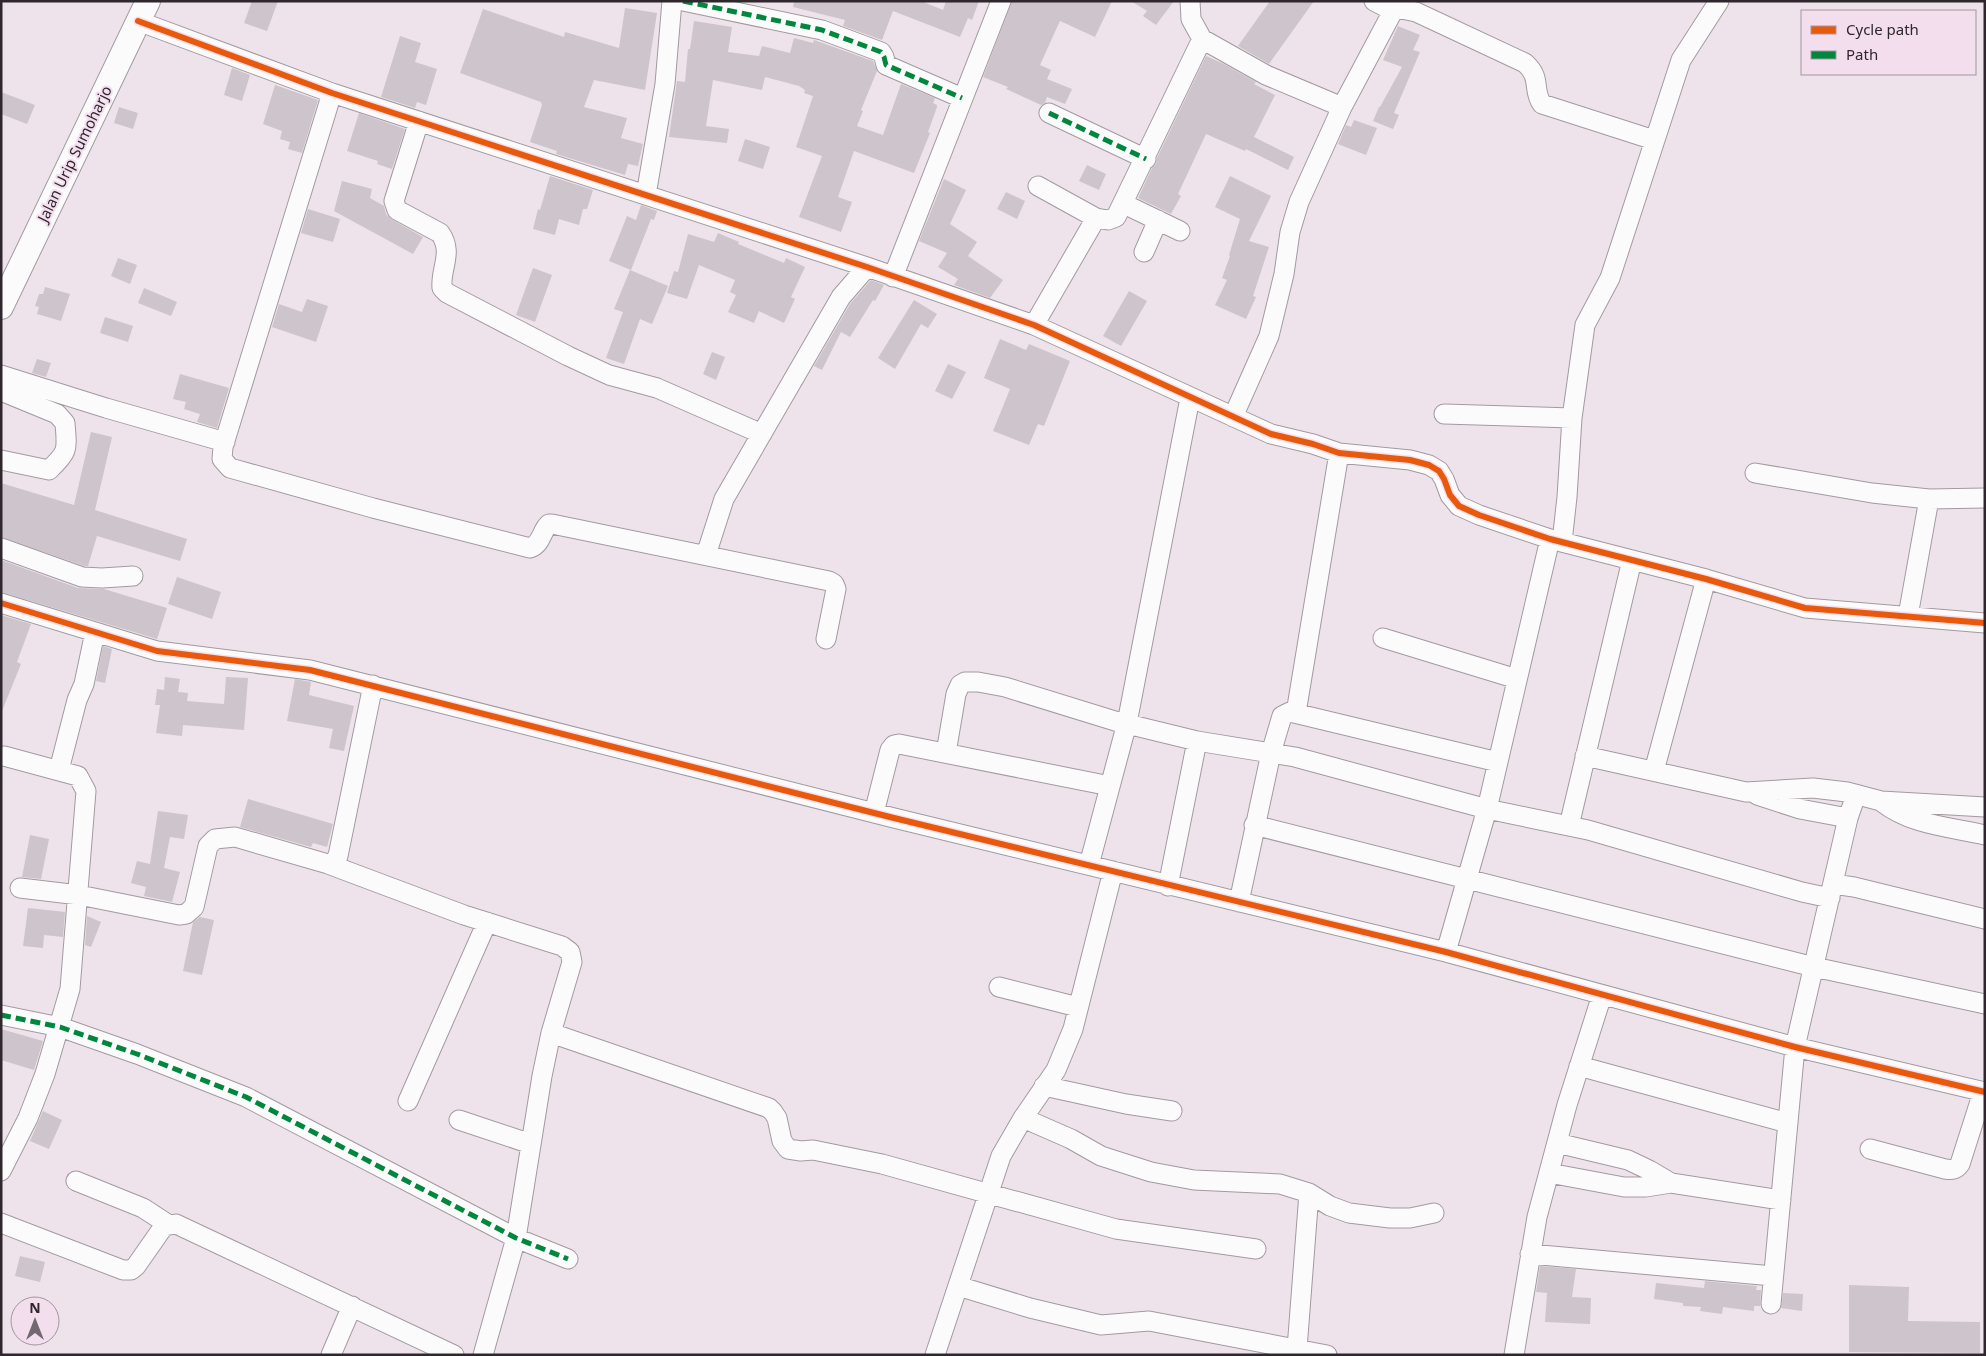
<svg xmlns="http://www.w3.org/2000/svg" width="1986" height="1356" font-family="'Noto Sans',sans-serif">
	<style>
		.building { fill: #cec4cb }
		.lines { fill: none; stroke-linecap: round; stroke-linejoin: round }
		.minor-casing { stroke: #a29aa0; stroke-width: 21 }
		.major-casing { stroke: #a29aa0; stroke-width: 26 }
		.minor { stroke: #fcfbfc; stroke-width: 19 }
		.major { stroke: #fcfbfc; stroke-width: 24 }
		.quiet { stroke: #00873e; stroke-width: 5; stroke-dasharray: 10 5; stroke-linecap: butt }
		.cycleway-casing { stroke: #f3deee; stroke-width: 9 }
		.cycleway { stroke: #e8590c; stroke-width: 6 }
		.labels { text-anchor: middle; stroke-width: 4; stroke-linejoin: round; paint-order: stroke }
		.street-label { font-size: 15px; fill: #2f272d; stroke: #f3deee }
	</style>
	<rect width="100%" height="100%" fill="#eee3eb"/>
	<path class="building" d="M252,1H278L267,31L244,23Z
		M794,1H921L943,10L946,1H979L972,20L968,18L960,37L893,11L882,40L843,26L845,20L793,7Z
		M1012,1H1112L1095,37L1060,21L1054,34L1040,65L1051,70L1047,79L1072,89L1065,104L1047,97L1045,103L1041,105L1006,89L1008,87L983,77Z
		M1131,1H1174L1156,25L1143,16L1147,11Z
		M1270,1H1314L1269,64L1238,46Z
		M625,8L657,13L645,90L594,80L584,107L627,118L621,138L643,144L638,166L628,164L625,175L556,154L557,151L530,142L542,105L541,102L460,73L483,9L564,37L565,32L619,48Z
		M694,21L732,27L728,52L759,56L762,46L790,53L794,38L813,43L814,40L873,61L877,71L861,110L863,111L857,126L883,135L901,84L935,98L933,103L937,105V107L928,132L930,133L914,173L854,151L838,197L852,202L841,232L799,217L822,156L796,147L813,96L804,93L805,90L799,86L765,77L762,90L713,80L706,126L729,129L727,143L669,137L677,81L685,82L688,49H690Z
		M1398,26L1420,35L1413,50L1420,52L1394,113L1399,115L1393,129L1373,121L1379,107H1380L1402,67L1383,60Z
		M400,36L421,43L415,62L437,69L426,105L417,102L415,108L381,97Z
		M1206,56L1224,64L1256,82L1254,84L1275,95L1254,137L1294,157L1288,170L1246,149L1245,151L1206,134L1178,194L1181,196L1171,214L1138,198L1152,168L1156,164L1157,158Z
		M232,68L250,75L242,101L224,95Z
		M275,85L318,100L302,153L288,149L290,142L280,139L282,131L263,124Z
		M1,92L35,105L27,124L1,114Z
		M119,107L138,113L133,129L114,123Z
		M359,113L405,129L392,169L377,164L378,161L347,151Z
		M1354,120L1377,128L1366,155L1338,144L1346,125L1351,127Z
		M745,139L770,147L763,169L738,161Z
		M1087,165L1106,174L1099,190L1079,181Z
		M550,176L593,190L587,209H583L579,225L559,219L555,235L533,229L538,209L540,210Z
		M1230,176L1271,196L1249,241L1269,247L1253,296L1256,297L1246,319L1215,305L1227,280L1222,278L1230,256L1229,255L1240,219L1215,207Z
		M944,179L966,190L950,224L977,242L968,256L1003,280L990,298L954,285L958,279L938,267L947,253L919,241Z
		M342,181L372,189L370,198L384,206L386,214L391,219L423,237L413,254L334,211Z
		M1006,192L1025,201L1017,219L997,209Z
		M641,205L657,211L654,220L651,219L631,270L609,261L627,216L636,220Z
		M308,209L340,219L333,242L301,233Z
		M718,233L739,242L738,244L784,263L786,258L805,267L791,297L795,299L784,323L759,311L754,323L728,312L736,295L730,292L735,280L699,265L687,299L667,293L674,271L678,272L688,234L714,242Z
		M118,258L137,265L130,284L111,276Z
		M533,268L552,275L535,322L516,315Z
		M630,270L668,286L652,324L640,319L624,364L606,358L623,312L614,309Z
		M871,280L884,285L875,301L873,300L850,337L841,332L822,370L814,366L850,304Z
		M45,287L70,294L61,321L37,314L39,307L35,306L39,294H43Z
		M144,288L177,302L171,316L138,303Z
		M1129,291L1147,301L1121,346L1103,336Z
		M307,299L328,306L316,342L272,327L279,304L302,312Z
		M914,300L937,314L928,328L921,324L895,369L878,358Z
		M105,317L133,326L128,342L100,333Z
		M1000,339L1026,350L1029,344L1070,361L1044,426L1038,424L1029,445L993,431L1010,389L984,378Z
		M712,352L725,357L716,380L703,374Z
		M37,359L51,363L46,377L32,373Z
		M948,364L966,372L952,399L935,391Z
		M180,374L229,388L217,428L197,422L200,414L184,409L186,402L173,399Z
		M91,432L112,437L95,510L187,539L180,561L97,536L88,566H84L1,537V483L74,505Z
		M1,560L78,588L104,589L167,608L157,639L1,592Z
		M177,577L221,592L212,619L168,604Z
		M1,615L31,624L17,662L21,664L2,711Z
		M103,646L112,649L105,683L96,681Z
		M165,677L180,679L178,692L188,693L187,701L224,704L226,677L248,678L244,730L183,725L182,736L156,733L160,705H155L157,689L164,690Z
		M295,679L311,682L309,695L354,706L344,751L329,748L333,729L287,721Z
		M248,799L333,824L327,847L313,843L311,847L240,827Z
		M158,811L188,815L184,839L170,837L164,868L180,872L172,902L144,896L146,887L131,883L137,861L150,864Z
		M30,835L49,839L41,879L22,877Z
		M28,908L65,912L63,937L44,935L43,948L23,946Z
		M87,916L101,922L91,947L85,945Z
		M200,917L214,920L202,975L183,971L193,922Z
		M1,1029L43,1041L34,1070L1,1060Z
		M43,1111L62,1120L49,1149L30,1141Z
		M20,1256L45,1262L40,1282L15,1276Z
		M1540,1266L1576,1269L1572,1297L1591,1298L1590,1324L1545,1322L1547,1293L1536,1292Z
		M1705,1281L1757,1286L1756,1290H1761L1760,1306H1754V1311L1723,1307L1722,1314L1700,1311L1701,1307L1683,1306V1303L1654,1299L1656,1283L1704,1288Z
		M1849,1285L1909,1287L1908,1321L1980,1322V1353L1849,1352Z
		M1783,1293L1803,1294L1802,1311L1781,1308Z"/>
	<g class="lines">
		<g class="minor-casing">
			<path id="minor" d="M683,1L822,30L881,52L884,57L886,65L962,98
				M1190,1L1191,19L1202,39L1266,75L1342,107L1299,202L1290,232L1284,274L1269,336L1233,417
				M1374,1L1393,11
				M138,21L332,93L867,267L1034,325L1271,434L1313,444L1339,453L1410,460L1429,465L1439,471L1444,479L1450,495L1459,506L1479,515L1550,539L1706,579L1805,608L1985,623
				M332,93L223,447L222,459L230,468L373,508L530,548C542,544 541,531 549,524H552L829,581L834,584L836,589L826,639
				M1342,107L1393,11L1402,9L1416,12L1525,63C1542,78 1532,90 1542,104L1654,140
				M1049,113L1146,159
				M419,121L394,201L397,210L440,233C454,253 440,268 442,288L447,293L568,356L609,375L657,388L762,434
				M646,195L665,84L672,1
				M1124,204L1180,231
				M1096,218L1108,220L1116,217L1202,39
				M1144,252L1158,220
				M893,277L1001,1
				M1034,325L1096,218L1038,186
				M1,375L106,408L225,442
				M1,391L57,414L65,423C67,450 69,451 49,470L1,460
				M1444,414L1572,418
				M1755,473L1872,493L1929,499
				M1562,542L1567,497L1572,418L1585,325L1610,278L1681,60L1719,1
				M1,548L82,577L102,578L133,576
				M706,555L724,499L841,297L867,267
				M1,603L157,651L310,670L894,818L1446,952L1795,1047L1985,1092
				M1908,616L1929,499L1985,498
				M1383,638L1517,679
				M1296,713L1339,453
				M946,753L956,694L960,685L965,682H978L1005,687L1115,721L1197,741L1271,753L1282,716L1290,712L1498,762
				M1585,756L1746,792L1813,788L1847,792L1881,801L1985,807
				M59,770L77,700L84,684L95,632
				M1654,771L1706,579
				M1757,795L1800,809L1848,818
				M1882,802C1911,825 1950,827 1985,835
				M874,813L890,750L894,745L899,744L1110,786
				M1254,825L1814,967L1985,1004
				M1569,826L1632,560
				M328,864L464,915L562,946L570,952L572,962L551,1033L542,1076L516,1238L483,1355
				M1089,865L1127,723L1190,398
				M1833,884L1854,887L1985,919
				M1168,886L1197,741
				M20,888L79,895L179,915L186,914L194,907L208,846L215,839L235,837L328,864L334,862L338,856L373,685
				M1239,902L1271,753L1295,757L1487,809L1588,830L1802,892L1830,898
				M1446,952L1487,809L1550,539
				M999,987L1078,1007
				M1,1015L60,1027L137,1054L246,1097L516,1238L568,1259
				M551,1033L769,1108L773,1112L777,1118L782,1141L788,1149L801,1151L813,1150L882,1164L1116,1229L1256,1249
				M1579,1066L1788,1123
				M1044,1086L1126,1104L1172,1111
				M408,1101L487,922
				M1023,1118L1071,1139L1101,1156L1151,1172L1194,1180L1280,1184L1309,1193L1330,1206L1349,1213L1390,1218H1410L1434,1213
				M459,1120L531,1144
				M1557,1143L1628,1160L1649,1170L1671,1183L1781,1200
				M1870,1149L1945,1169C1952,1170 1956,1170 1960,1164L1983,1092
				M1,1171L28,1118L45,1074L70,989L86,791L78,776L4,756
				M1549,1173L1624,1187H1646L1671,1183
				M76,1181L143,1208L169,1225
				M1,1223L123,1270H131L136,1266L164,1226L176,1224L454,1355
				M1530,1254L1773,1276
				M958,1286L1030,1308L1101,1325L1149,1321L1327,1355
				M1771,1304L1795,1047L1848,818L1856,795
				M1297,1349L1309,1193
				M331,1355L352,1306
				M935,1355L1001,1156L1023,1118L1056,1070L1073,1029L1113,871
				M1514,1355L1537,1217L1567,1105L1602,995"/>
		</g>
		<g class="major-casing">
			<path id="major" d="M1,307L148,1"/>
		</g>
		<use href="#minor" class="minor"/>
		<use href="#major" class="major"/>
		<path class="quiet" d="M683,1L822,30L881,52L884,57L886,65L962,98
			M1049,113L1146,159
			M1,1015L60,1027L137,1054L246,1097L516,1238L568,1259"/>
		<g class="cycleway-casing">
			<path id="cycleway" d="M138,21L332,93L867,267L1034,325L1271,434L1313,444L1339,453L1410,460L1429,465L1439,471L1444,479L1450,495L1459,506L1479,515L1550,539L1706,579L1805,608L1985,623
				M1,603L157,651L310,670L894,818L1446,952L1795,1047L1985,1092"/>
		</g>
		<use href="#cycleway" class="cycleway"/>
	</g>
	<g class="labels">
		<g class="street-label">
			<text transform="translate(75 154) rotate(-64)" y="5">Jalan Urip Sumoharjo</text>
		</g>
	</g>
	<rect width="1986" height="1356" fill="none" stroke="#2f272d" stroke-width="5"/>
	<rect x="1801" y="10" width="175" height="65" fill="#f3deee" stroke="#a595a1"/>
	<rect x="1811" y="26" width="25" height="8" fill="#e8590c" stroke="#a595a1"/>
	<text x="1846" y="35" font-size="15" fill="#2f272d">Cycle path</text>
	<rect x="1811" y="51" width="25" height="8" fill="#00873e" stroke="#a595a1"/>
	<text x="1846" y="60" font-size="15" fill="#2f272d">Path</text>
	<g transform="translate(35 1321)"><circle r="24" fill="#f3deee" stroke="#a595a1"/>
	<path d="M0-4L9 19L0 12L-9 19Z" fill="#726970"/>
	<text y="-8" font-size="14" font-weight="bold" text-anchor="middle" fill="#2f272d">N</text>
	</g>
</svg>
